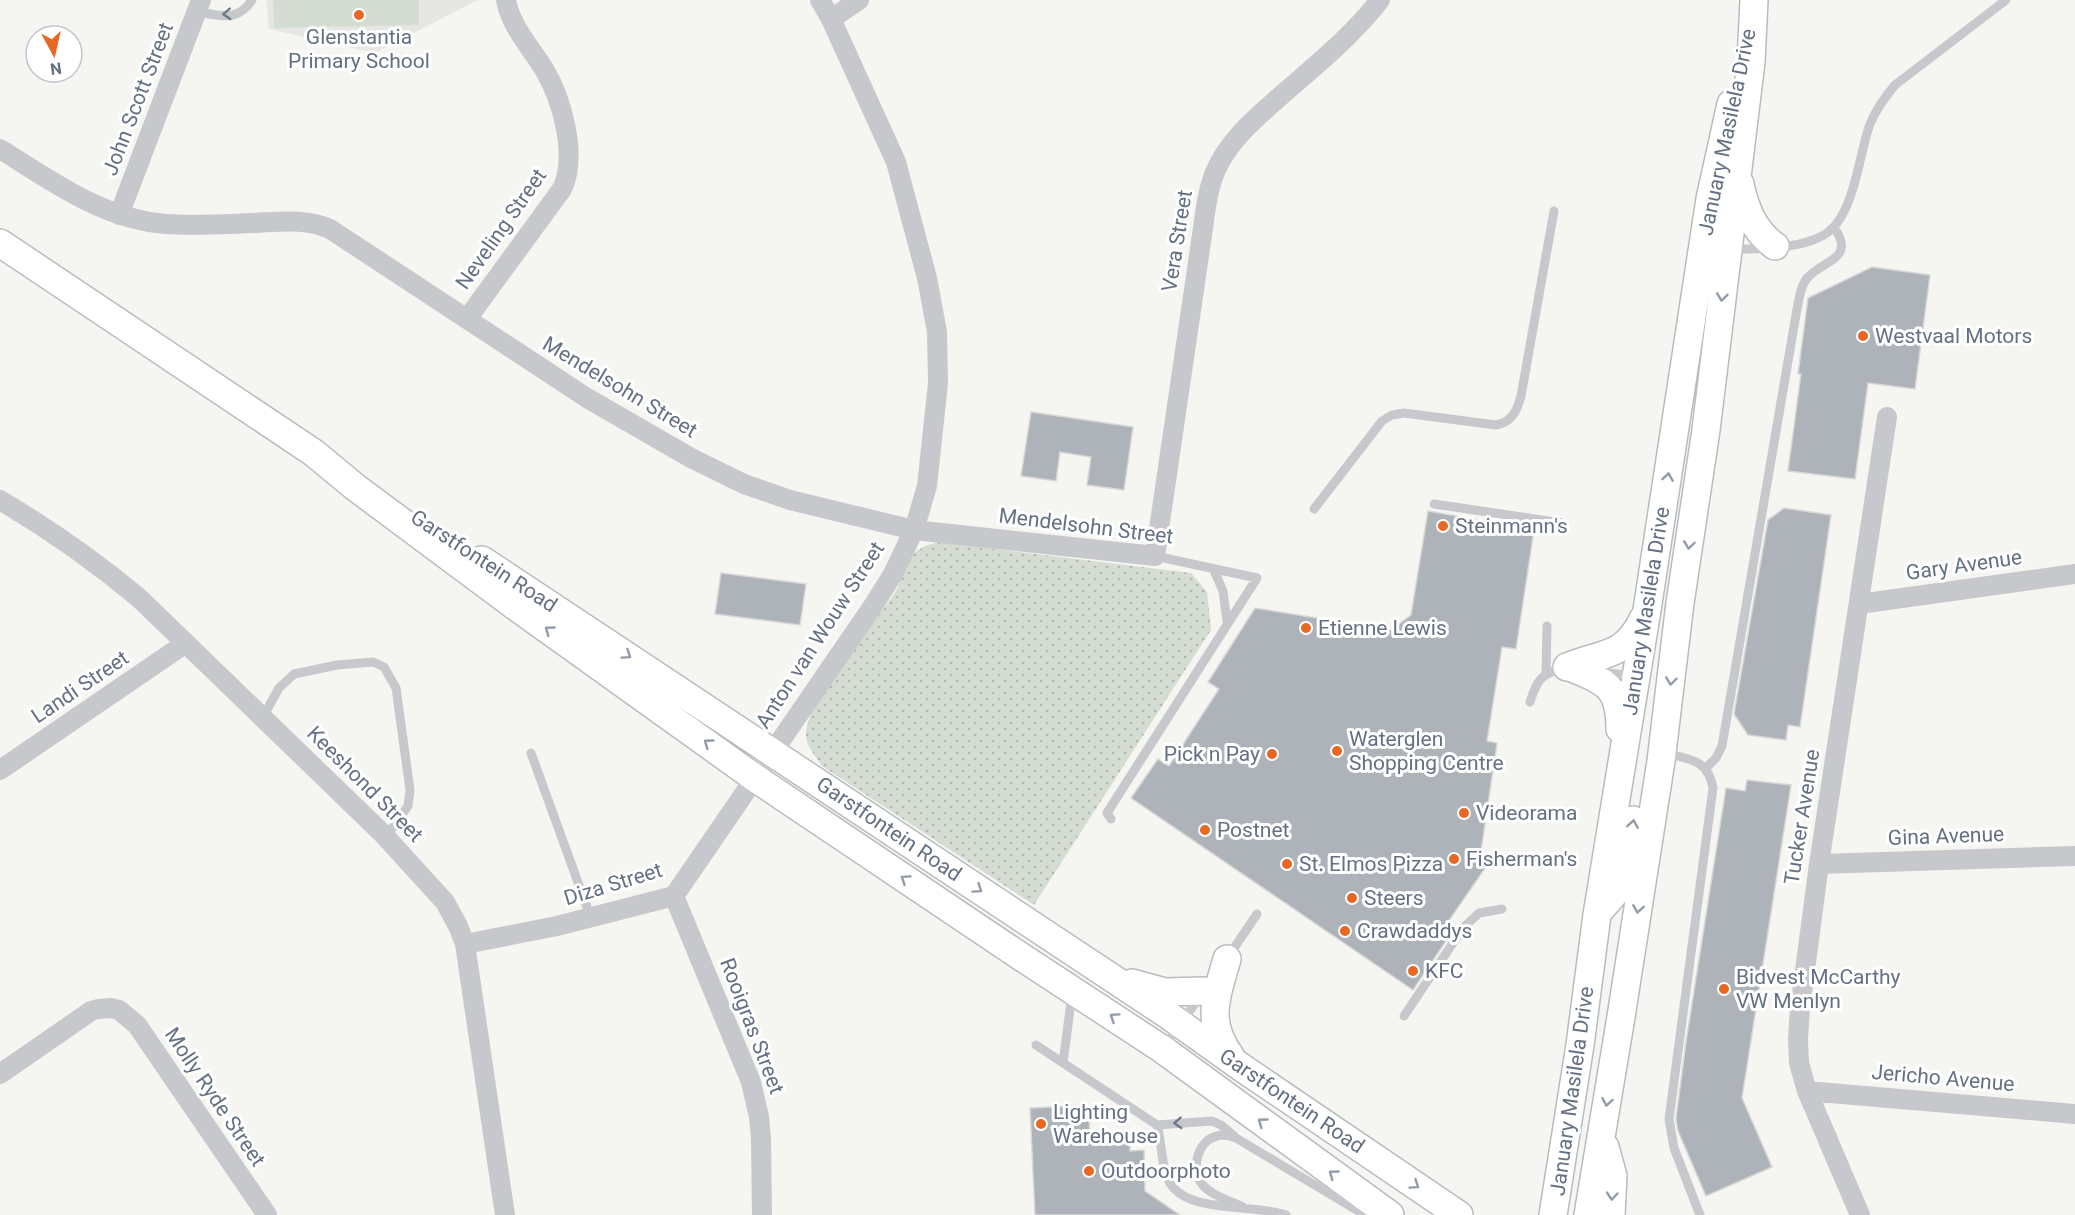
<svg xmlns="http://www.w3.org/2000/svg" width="2075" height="1215" font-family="Roboto,sans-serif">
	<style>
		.built { fill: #e6e6e5 }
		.grass { fill: url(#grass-dots) }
		.pitch { fill: #d5ddd3 }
		.building { fill: #aeb3ba; stroke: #d7d7d5; stroke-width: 1.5 }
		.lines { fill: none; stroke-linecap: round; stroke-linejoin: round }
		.secondary-casing { stroke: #b8bbc0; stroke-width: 30 }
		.lane { stroke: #c6c8cc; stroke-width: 9 }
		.street { stroke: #c6c8cc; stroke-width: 20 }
		.secondary { stroke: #fff; stroke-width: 27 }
		.oneway { stroke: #6e7a8a }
		.oneway2 { stroke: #929ca8 }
		.poi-dot { fill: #e66822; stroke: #fff; stroke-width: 2 }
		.labels { text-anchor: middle; stroke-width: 6; stroke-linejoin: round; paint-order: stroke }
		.poi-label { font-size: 21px; fill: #647183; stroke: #fff; text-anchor: start }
		.street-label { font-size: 21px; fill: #647183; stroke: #fff }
	</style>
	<defs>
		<pattern id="grass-dots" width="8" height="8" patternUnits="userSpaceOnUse" patternTransform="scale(1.5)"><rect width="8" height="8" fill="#d5ddd3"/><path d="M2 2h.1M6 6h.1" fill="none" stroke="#b0b8b1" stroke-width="1.8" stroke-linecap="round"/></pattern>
	</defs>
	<rect width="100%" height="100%" fill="#f5f6f2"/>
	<path class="built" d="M266,0H478L375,53L269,29Z"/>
	<path class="grass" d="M939,542L1191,573L1207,592L1211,630L1034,905L822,766C804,741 801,737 814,707L896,591L912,554L925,546Z"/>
	<path class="pitch" d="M273,0H419V25L274,28Z"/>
	<path class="building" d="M1872,267L1930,275L1915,389L1868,383L1855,479L1788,471L1801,374H1798L1808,298Z
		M1031,412L1133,427L1124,490L1087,485L1091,457L1060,452L1056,481L1021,476Z
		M1784,508L1831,515L1800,727L1788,725L1786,740L1748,735L1734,714L1768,520Z
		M1428,511L1534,530L1516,649L1502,647L1487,741L1497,743L1480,858L1488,864L1441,932L1448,938L1413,990L1131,798L1158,759L1169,766L1219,689L1208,682L1255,608L1391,630L1411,615Z
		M721,573L806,584L800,625L715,614Z
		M1747,780L1791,785L1742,1098L1772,1167L1706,1196L1678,1131L1676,1119L1686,1042L1726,788L1745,791Z
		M1075,1106V1119H1089L1090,1135H1103L1104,1138L1130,1137V1151L1144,1150L1145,1191L1180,1215H1035L1030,1108Z"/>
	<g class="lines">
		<g class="secondary-casing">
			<path id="secondary" d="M1740,184C1745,209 1754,231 1775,246
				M0,243L314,453L355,487L519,609L755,778L1023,958L1162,1049L1390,1215
				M482,560L1168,1015L1238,1065L1459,1215
				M1567,667C1602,652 1624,659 1643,619
				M1572,668C1607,682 1620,688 1620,729
				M1601,909L1614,894L1621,880L1633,820
				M1227,959C1216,997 1205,1022 1231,1057
				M1132,983L1165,992L1203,991
				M1605,1147L1613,1176L1611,1215
				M1553,1215L1580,1045L1597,915L1647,610L1710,199L1731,104
				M1588,1215L1621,1017L1661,761L1680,603L1706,430L1751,62L1754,0"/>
		</g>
		<path class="lane" d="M197,12C220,15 237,23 252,0
			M1730,250C1759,248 1795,250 1822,236C1855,219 1858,156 1870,124C1876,109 1885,97 1895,85L2006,0
			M1434,504L1562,523
			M1314,509L1382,421L1392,415L1404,413L1496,425C1512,422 1517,411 1521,396L1554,211
			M1213,568L1223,591L1227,621
			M1602,672L1633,676
			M1546,674L1547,626
			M1530,702C1537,680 1541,673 1565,668
			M263,717L279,688L294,674L337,665L373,662L384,667L396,688L410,790L408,806L386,837
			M531,753L591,918
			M1664,753C1689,759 1708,759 1713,788L1669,1119L1674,1148L1700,1215
			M1706,768L1716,758L1722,746L1797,309C1799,300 1800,289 1805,281C1818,260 1858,262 1834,227
			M1111,819L1107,813L1112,805L1257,578L1155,556
			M1228,957L1257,914
			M1404,1016L1463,928L1479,913L1502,909
			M1036,1045L1157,1125L1212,1121L1221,1125L1234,1136
			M1164,1047L1201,995
			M1063,1063L1072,994
			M1157,1125C1162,1142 1161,1164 1168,1179C1183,1215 1253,1203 1286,1215
			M1243,1207C1231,1201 1210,1195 1202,1184C1190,1169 1198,1140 1217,1136C1224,1134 1230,1136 1236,1138L1365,1215"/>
		<path class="street" d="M831,19L859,0
			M0,149C52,181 102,219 166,224C195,226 224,224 253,223C279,222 306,218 330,229L587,398L691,458L744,484L790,500L914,530L1155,556L1202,235C1205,214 1207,192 1215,172C1229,139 1258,116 1284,93C1317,64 1353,35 1380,0
			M119,215L201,0
			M467,319L562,189C578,156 562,99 544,69C531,48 510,25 506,0
			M0,500C49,529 95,561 139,598L383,834L445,902L458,926L465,944L505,1215
			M1859,604L2075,574
			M0,770L186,643
			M1819,864L2075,856
			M674,896L751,1082L759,1117L761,1138L762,1215
			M465,944L557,926L674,896L873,606L893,574L914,530L927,486L938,383L937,332L927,278L896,162L831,19L820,0
			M0,1074L91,1011L98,1009L111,1008L119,1010L137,1025L267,1215
			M1807,1091L2075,1114
			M1860,1215L1807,1091L1799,1063L1798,1039L1800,1008L1819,864L1887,417"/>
		<use href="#secondary" class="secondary"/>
	</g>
	<defs><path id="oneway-chevron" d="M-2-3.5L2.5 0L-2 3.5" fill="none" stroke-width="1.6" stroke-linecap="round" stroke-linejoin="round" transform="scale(1.5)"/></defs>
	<g class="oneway">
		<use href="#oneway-chevron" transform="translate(227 14) rotate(177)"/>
		<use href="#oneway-chevron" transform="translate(1178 1123) rotate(176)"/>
	</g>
	<g class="oneway2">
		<use href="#oneway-chevron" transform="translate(1722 297) rotate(97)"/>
		<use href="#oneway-chevron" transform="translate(1668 477) rotate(-81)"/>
		<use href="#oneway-chevron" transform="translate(1689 545) rotate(98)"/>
		<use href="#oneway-chevron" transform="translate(549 630) rotate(-144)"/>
		<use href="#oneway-chevron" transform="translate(627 655) rotate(34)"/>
		<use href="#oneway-chevron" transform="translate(1671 681) rotate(97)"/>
		<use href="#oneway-chevron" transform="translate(708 743) rotate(-144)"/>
		<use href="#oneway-chevron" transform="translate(1633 824) rotate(-81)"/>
		<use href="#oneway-chevron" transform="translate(905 879) rotate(-146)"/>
		<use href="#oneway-chevron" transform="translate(978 889) rotate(34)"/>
		<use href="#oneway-chevron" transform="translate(1638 909) rotate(99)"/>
		<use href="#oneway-chevron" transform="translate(1114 1017) rotate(-146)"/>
		<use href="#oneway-chevron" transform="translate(1607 1102) rotate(100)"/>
		<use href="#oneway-chevron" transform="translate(1262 1122) rotate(-144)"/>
		<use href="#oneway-chevron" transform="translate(1333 1174) rotate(-144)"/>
		<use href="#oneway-chevron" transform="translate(1415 1185) rotate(34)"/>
		<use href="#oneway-chevron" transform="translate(1612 1196) rotate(95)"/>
	</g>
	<g class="poi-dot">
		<circle cx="359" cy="15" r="6"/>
		<circle cx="1863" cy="336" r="6"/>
		<circle cx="1443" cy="526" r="6"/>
		<circle cx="1306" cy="628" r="6"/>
		<circle cx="1337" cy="751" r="6"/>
		<circle cx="1272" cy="754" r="6"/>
		<circle cx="1464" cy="813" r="6"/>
		<circle cx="1205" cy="830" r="6"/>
		<circle cx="1454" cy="859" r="6"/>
		<circle cx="1287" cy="864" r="6"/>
		<circle cx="1352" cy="898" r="6"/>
		<circle cx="1345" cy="931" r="6"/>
		<circle cx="1413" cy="971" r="6"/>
		<circle cx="1724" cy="989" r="6"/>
		<circle cx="1041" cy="1124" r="6"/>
		<circle cx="1089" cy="1171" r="6"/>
	</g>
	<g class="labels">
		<g class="poi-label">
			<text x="359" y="44" text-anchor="middle">Glenstantia<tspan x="359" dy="24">Primary School</tspan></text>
			<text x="1875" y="343">Westvaal Motors</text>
			<text x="1455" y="533">Steinmann's</text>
			<text x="1318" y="635">Etienne Lewis</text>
			<text x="1349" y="746">Waterglen<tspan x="1349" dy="24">Shopping Centre</tspan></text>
			<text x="1260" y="761" text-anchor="end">Pick n Pay</text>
			<text x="1476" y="820">Videorama</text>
			<text x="1217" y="837">Postnet</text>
			<text x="1466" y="866">Fisherman's</text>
			<text x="1299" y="871">St. Elmos Pizza</text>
			<text x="1364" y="905">Steers</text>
			<text x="1357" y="938">Crawdaddys</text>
			<text x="1425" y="978">KFC</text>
			<text x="1736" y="984">Bidvest McCarthy<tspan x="1736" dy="24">VW Menlyn</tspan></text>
			<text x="1053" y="1119">Lighting<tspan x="1053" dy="24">Warehouse</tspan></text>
			<text x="1101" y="1178">Outdoorphoto</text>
		</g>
		<g class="street-label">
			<text transform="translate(138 99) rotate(-69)" y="7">John Scott Street</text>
			<text transform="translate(1727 132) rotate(-78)" y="7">January Masilela Drive</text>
			<text transform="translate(501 229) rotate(-55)" y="7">Neveling Street</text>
			<text transform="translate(1177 241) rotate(-81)" y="7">Vera Street</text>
			<text transform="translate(620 387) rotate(31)" y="7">Mendelsohn Street</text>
			<text transform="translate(1086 526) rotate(7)" y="7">Mendelsohn Street</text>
			<text transform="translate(484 561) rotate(33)" y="7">Garstfontein Road</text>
			<text transform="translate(1964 565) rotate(-8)" y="7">Gary Avenue</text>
			<text transform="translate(1646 611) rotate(-81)" y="7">January Masilela Drive</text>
			<text transform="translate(820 635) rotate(-57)" y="7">Anton van Wouw Street</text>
			<text transform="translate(80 687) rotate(-34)" y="7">Landi Street</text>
			<text transform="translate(365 784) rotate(45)" y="7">Keeshond Street</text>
			<text transform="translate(1802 817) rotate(-81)" y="7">Tucker Avenue</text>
			<text transform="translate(889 829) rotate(34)" y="7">Garstfontein Road</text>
			<text transform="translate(1946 836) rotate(-2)" y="7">Gina Avenue</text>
			<text transform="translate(613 884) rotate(-17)" y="7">Diza Street</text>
			<text transform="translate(752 1026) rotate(69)" y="7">Rooigras Street</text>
			<text transform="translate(1943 1078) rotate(5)" y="7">Jericho Avenue</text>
			<text transform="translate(1572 1091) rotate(-82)" y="7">January Masilela Drive</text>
			<text transform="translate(215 1097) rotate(56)" y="7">Molly Ryde Street</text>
			<text transform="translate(1292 1101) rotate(34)" y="7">Garstfontein Road</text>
		</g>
	</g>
	<g transform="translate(54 54) rotate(172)"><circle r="28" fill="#ffffff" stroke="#c1c6cd" stroke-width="1.5"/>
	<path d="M0-4.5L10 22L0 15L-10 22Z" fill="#e66822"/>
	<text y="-9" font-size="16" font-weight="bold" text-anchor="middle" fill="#647183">N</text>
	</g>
</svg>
